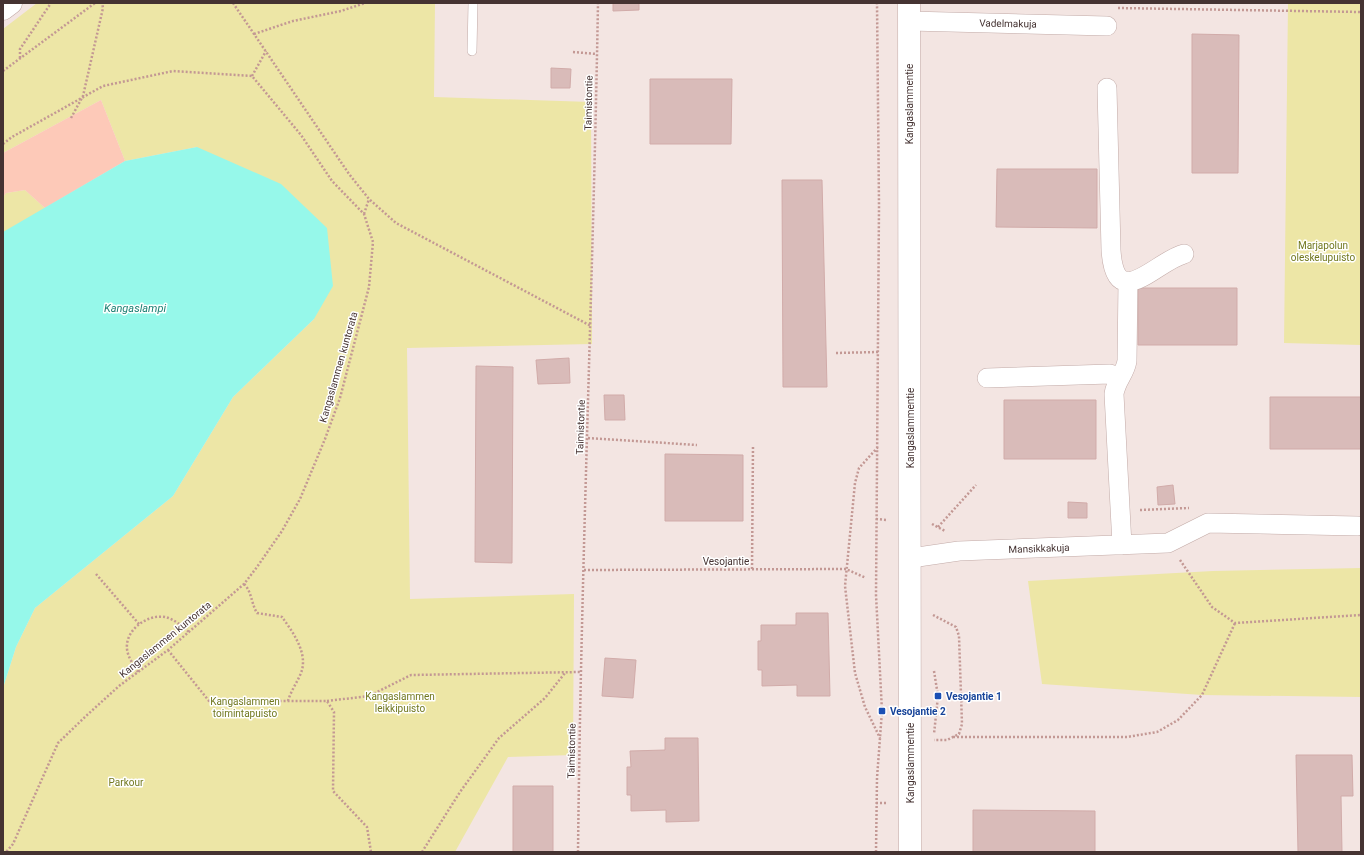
<svg xmlns="http://www.w3.org/2000/svg" width="1364" height="855" font-family="Roboto,sans-serif">
	<style>
		.green { fill: #ede6a6 }
		.sand { fill: #fdc9b8 }
		.water { fill: #96f8ea }
		.building { fill: #d9bbb9; stroke: #d1aba9 }
		.lines { fill: none; stroke-linecap: round; stroke-linejoin: round }
		.service-casing { stroke: #c2aaa7; stroke-width: 10 }
		.minor-casing { stroke: #c2aaa7; stroke-width: 20 }
		.tertiary-casing { stroke: #c2aaa7; stroke-width: 23 }
		.path { stroke: #c39894; stroke-width: 2.5; stroke-dasharray: 2 2; stroke-linecap: butt }
		.service { stroke: #fff; stroke-width: 9 }
		.minor { stroke: #fff; stroke-width: 19 }
		.tertiary { stroke: #fff; stroke-width: 22 }
		.transit-dot { fill: #1a4fb4; stroke: #fff; stroke-width: 1.5 }
		.labels { text-anchor: middle; stroke-width: 3; stroke-linejoin: round; paint-order: stroke }
		.street-label { font-size: 10px; fill: #453332; stroke: #fff }
		.park-label { font-size: 10px; fill: #71781f; stroke: #fff }
		.transit-label { font-size: 10px; font-weight: bold; fill: #164399; stroke: #fff; text-anchor: start }
		.water-label { font-size: 11px; font-style: italic; fill: #1b8073; stroke: #fff }
	</style>
	<rect width="100%" height="100%" fill="#f3e5e2"/>
	<path class="green" d="M37,3H435L434,97L591,102L592,344L407,348L410,599L574,594L573,755L508,757L455,852H3V688L16,647L35,608L173,496L233,397L314,319L197,147L125,161L101,100L3,153V29Z
		M1288,3H1361V345L1284,343Z
		M25,190L45,208L58,215L3,243V197L6,193Z
		M1361,568V697L1202,695L1042,684L1028,581L1213,571Z"/>
	<path class="sand" d="M101,100L125,161L45,208L25,190L6,193L3,197V153Z"/>
	<path class="water" d="M197,147L281,184L327,228L333,286L314,319L233,397L173,496L35,608L16,647L3,688V232L125,161Z"/>
	<path class="building" d="M613,3H639V10L613,11Z
		M1192,34L1239,35L1238,173H1192Z
		M551,68L571,69L570,88H551Z
		M650,79H732L731,144H650Z
		M997,169H1097V228L996,227Z
		M782,180H822L827,387H783Z
		M1138,288H1237V345H1138Z
		M569,358L570,383L538,384L536,360Z
		M476,366L513,367L512,563L475,562Z
		M604,395H624L625,420H605Z
		M1270,397H1361V449H1270Z
		M1004,400H1096V459H1004Z
		M665,454L743,455V521H665Z
		M1173,485L1175,504L1158,505L1157,487Z
		M1068,502L1087,503V518H1068Z
		M796,613H828L830,696H797V685L762,686V670H758V641H761V625H796Z
		M605,658L636,660L633,698L602,696Z
		M665,738H698L699,821L666,822V810L631,811V795H627V767H631L630,751L665,750Z
		M1296,755H1352L1353,796H1341L1342,852H1298Z
		M513,786H553V852H513Z
		M973,810L1095,811V852H973Z"/>
	<g class="lines">
		<g class="service-casing">
			<path id="service" d="M472,51L473,3"/>
		</g>
		<g class="minor-casing">
			<path id="minor" d="M909,21L1107,26
				M1107,88L1111,250C1115,315 1156,261 1184,254
				M987,378L1110,374L1120,377
				M1122,545L1114,394C1116,380 1125,374 1127,361L1128,281
				M911,558L959,551L1168,543L1208,523L1358,526"/>
		</g>
		<g class="tertiary-casing">
			<path id="tertiary" d="M909,3L910,852
				M3,9L11,3"/>
		</g>
		<path class="path" d="M233,3L349,174L369,199L396,223L591,326
			M1118,8L1361,12
			M254,34L293,21L341,11L365,3
			M573,52L597,54
			M20,58V49L51,3
			M3,71L95,3
			M252,76L266,51
			M71,118L83,96L103,8L102,3
			M3,144L12,137L103,86L173,71L252,76L301,135L332,181L364,214L373,242L369,287L340,398L325,439L300,499L282,531L257,567L244,584L168,650L119,686L86,716L58,743L13,844L6,852
			M364,214L369,199
			M836,353L878,352
			M588,438L697,445
			M878,447L859,468L855,483L845,586L855,673L865,707L880,738
			M1140,510L1189,508
			M876,519L887,520
			M932,524L945,531
			M938,527L976,485
			M1180,560L1212,607L1235,623L1361,615
			M752,569L753,445
			M584,570L846,569L866,578
			M96,574L139,624
			M244,584C252,592 251,603 257,613L282,617C292,631 307,651 302,670C299,680 291,690 288,701
			M933,615L956,627L959,636L962,724L959,734L947,740H934
			M168,650L209,701H327L334,712L333,791L367,827L371,852
			M934,671L938,696L934,734
			M138,672C134,665 128,658 127,649C125,630 147,614 165,617C174,619 182,626 189,632
			M327,701L369,696L411,675L580,672
			M953,737H1127L1157,732L1178,720L1202,695L1235,623
			M876,803H888
			M422,852L460,792L499,738L545,698L565,673
			M578,852C581,569 593,286 598,3
			M876,852L877,778L882,711L876,595L879,206L877,3"/>
		<use href="#service" class="service"/>
		<use href="#minor" class="minor"/>
		<use href="#tertiary" class="tertiary"/>
	</g>
	<g class="transit-dot">
		<rect x="934" y="692" width="8" height="8" rx="2"/>
		<rect x="878" y="707" width="8" height="8" rx="2"/>
	</g>
	<g class="labels">
		<g class="street-label">
			<text transform="translate(1008 23) rotate(1)" y="4">Vadelmakuja</text>
			<text transform="translate(588 103) rotate(-89)" y="4">Taimistontie</text>
			<text transform="translate(909 104) rotate(-90)" y="4">Kangaslammentie</text>
			<text transform="translate(338 367) rotate(-74)" y="4">Kangaslammen kuntorata</text>
			<text transform="translate(580 427) rotate(-88)" y="4">Taimistontie</text>
			<text transform="translate(910 428) rotate(-90)" y="4">Kangaslammentie</text>
			<text transform="translate(1039 548) rotate(-2)" y="4">Mansikkakuja</text>
			<text x="726" y="565">Vesojantie</text>
			<text transform="translate(165 639) rotate(-39)" y="4">Kangaslammen kuntorata</text>
			<text transform="translate(571 751) rotate(-89)" y="4">Taimistontie</text>
			<text transform="translate(910 763) rotate(-90)" y="4">Kangaslammentie</text>
		</g>
		<g class="park-label">
			<text x="1323" y="249">Marjapolun<tspan x="1323" dy="12">oleskelupuisto</tspan></text>
			<text x="400" y="700">Kangaslammen<tspan x="400" dy="12">leikkipuisto</tspan></text>
			<text x="245" y="705">Kangaslammen<tspan x="245" dy="12">toimintapuisto</tspan></text>
			<text x="126" y="786">Parkour</text>
		</g>
		<g class="transit-label">
			<text x="946" y="700">Vesojantie 1</text>
			<text x="890" y="715">Vesojantie 2</text>
		</g>
		<g class="water-label">
			<text x="135" y="312">Kangaslampi</text>
		</g>
	</g>
	<rect width="1364" height="855" fill="none" stroke="#453332" stroke-width="8"/>
</svg>
